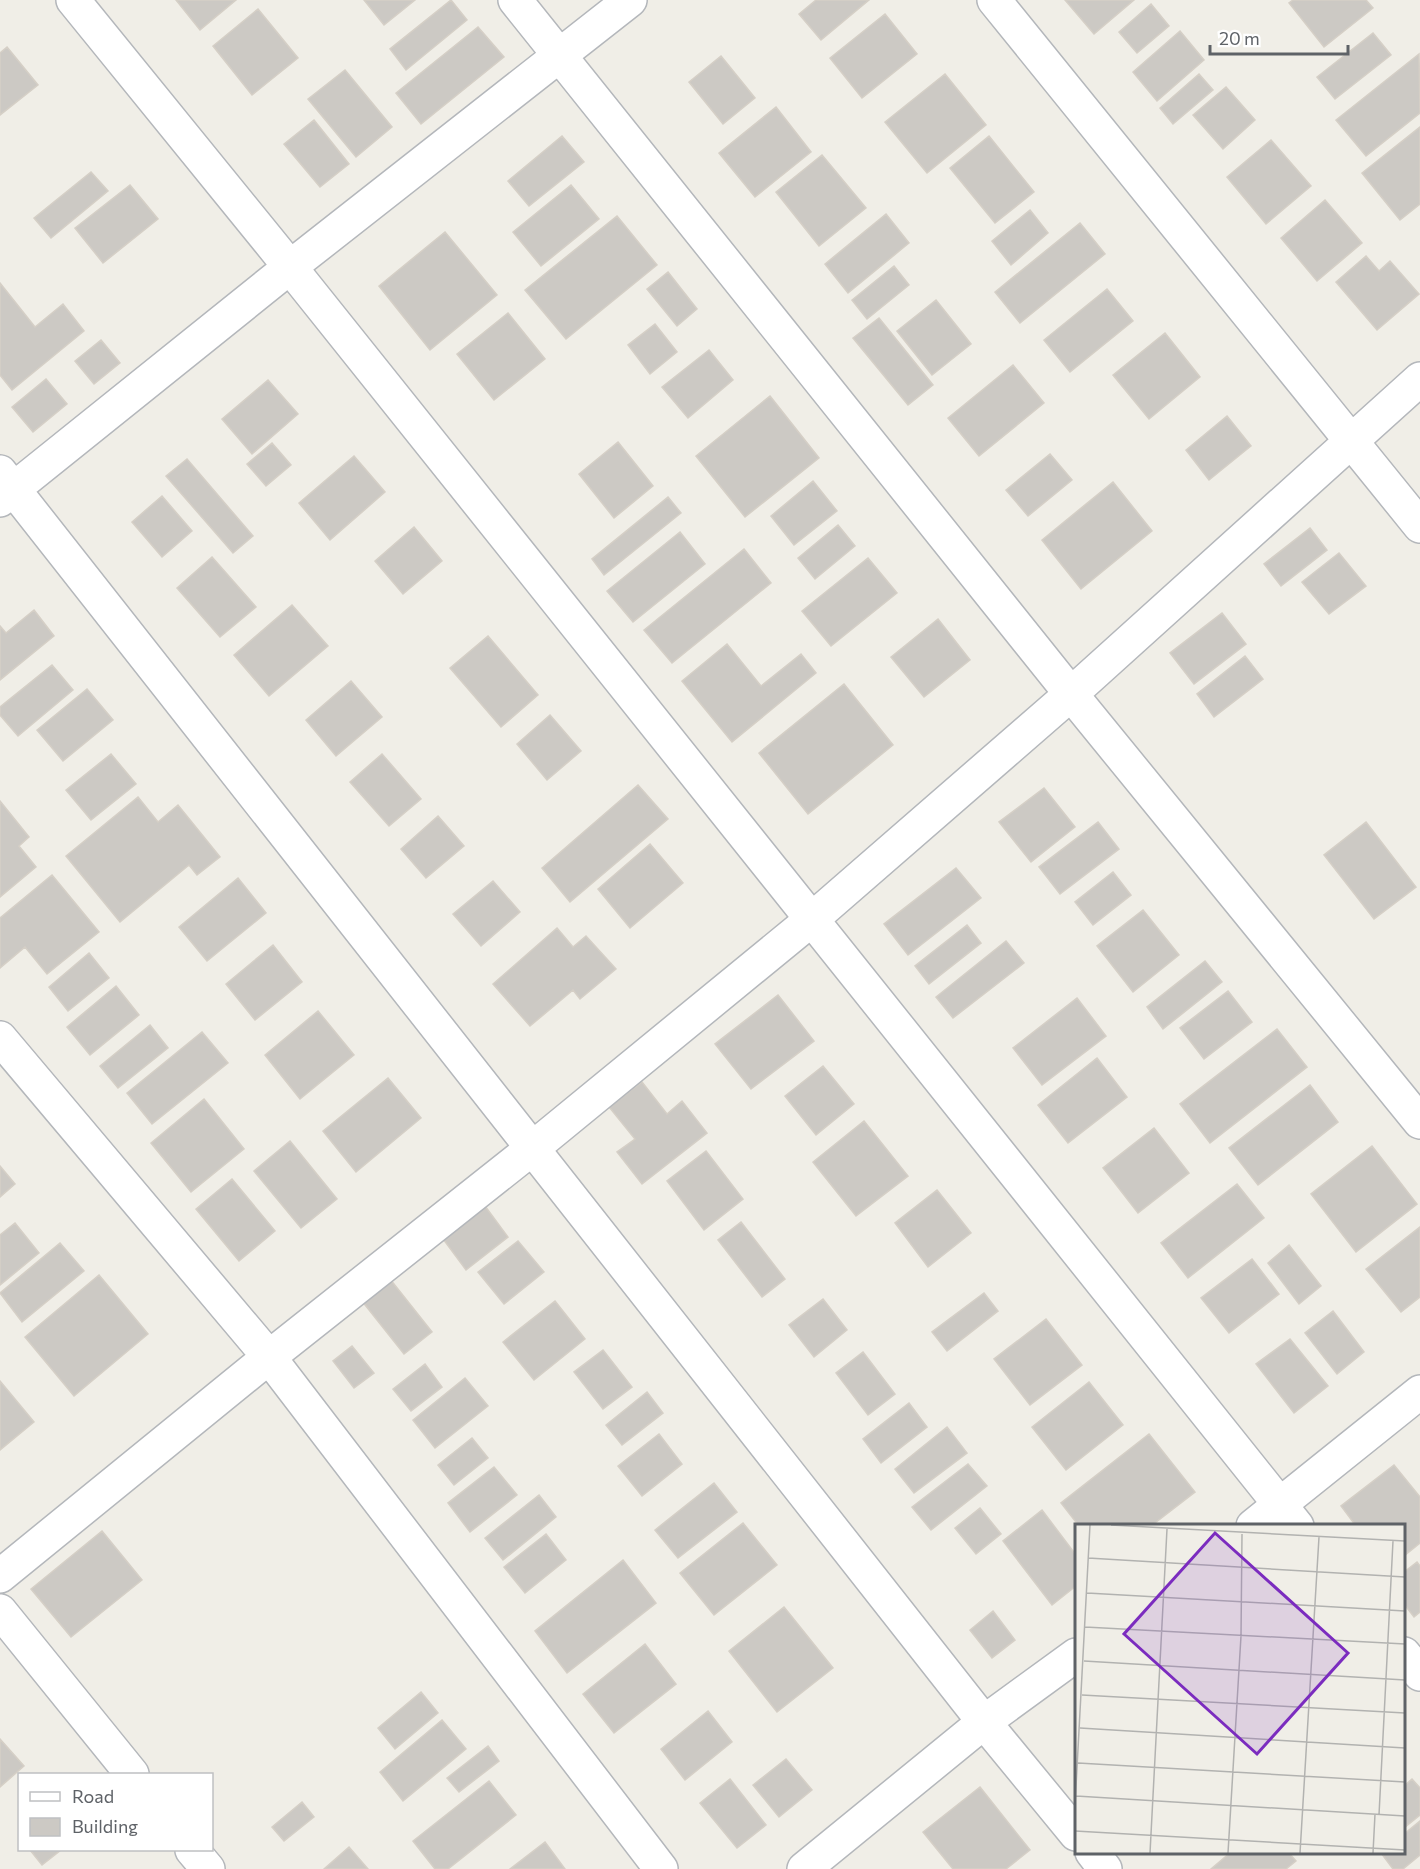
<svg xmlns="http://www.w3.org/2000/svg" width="1420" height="1869" font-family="Commissioner,sans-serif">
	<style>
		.building { fill: #ccc9c4; stroke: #d5cfc6; stroke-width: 1.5 }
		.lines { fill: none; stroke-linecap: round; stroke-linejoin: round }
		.minor-casing { stroke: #b4b7bb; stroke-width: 36 }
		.minor { stroke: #fff; stroke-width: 33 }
		.inset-road { fill: none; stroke: #b2b2b0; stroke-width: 1.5 }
		.view { fill: #7b2cbf; fill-opacity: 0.15; stroke: #7b2cbf; stroke-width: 3 }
		.inset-edge { fill: none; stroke: #5e6267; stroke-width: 3 }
	</style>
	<rect width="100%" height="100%" fill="#f0eee7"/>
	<path class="building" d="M176,0H236L200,30Z
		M364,0H415L384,25Z
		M451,0L467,20L406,70L390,49Z
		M816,0H869L821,40L799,14Z
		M1065,0H1134L1094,34Z
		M1293,0H1366L1373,8L1324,47L1289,3Z
		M1151,4L1169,26L1137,53L1119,32Z
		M258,9L298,58L252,95L213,46Z
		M885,14L917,54L862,98L830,58Z
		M478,27L504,57L421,124L396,93Z
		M1180,31L1204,60L1157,101L1133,72Z
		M1373,33L1391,55L1335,99L1317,77Z
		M7,47L38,85L0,115V53Z
		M1419,54L1420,113L1366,156L1336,120Z
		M721,56L755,98L723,124L689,82Z
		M345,70L392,127L356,157L308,99Z
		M945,74L986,125L927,173L885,122Z
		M1199,74L1213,90L1173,124L1160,108Z
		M1226,87L1255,120L1223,149L1193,115Z
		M776,107L811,152L755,197L719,153Z
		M314,120L349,164L320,187L284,144Z
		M1420,127V204L1400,220L1362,173Z
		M562,136L584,162L529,206L508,181Z
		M989,136L1034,192L995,223L950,168Z
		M1271,140L1311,186L1266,224L1227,177Z
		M822,155L866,208L819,246L776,192Z
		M91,172L108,191L51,238L34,218Z
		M130,185L158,219L103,263L75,228Z
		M571,185L599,219L541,266L513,232Z
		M1325,200L1362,243L1317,281L1281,238Z
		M1030,210L1048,233L1011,265L992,241Z
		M886,214L909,243L848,293L825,264Z
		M617,216L657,265L566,339L525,290Z
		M1080,223L1105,254L1020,323L995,292Z
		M445,232L497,295L430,350L379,286Z
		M1366,256L1379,271L1390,261L1419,294L1377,330L1336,282Z
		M894,266L909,285L867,319L852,300Z
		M668,272L697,309L677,326L647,289Z
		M0,283L35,327L63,304L84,331L12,390L0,375Z
		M1107,289L1133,321L1070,372L1044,340Z
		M936,300L971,344L932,375L897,331Z
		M508,313L545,359L494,400L457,354Z
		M879,318L933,385L908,405L853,338Z
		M655,324L677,352L650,374L628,345Z
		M1165,333L1200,377L1149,419L1113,375Z
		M101,340L120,363L94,384L75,361Z
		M709,350L733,380L688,418L662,387Z
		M1013,365L1044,403L979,456L948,418Z
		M46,379L67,404L33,432L12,407Z
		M268,380L298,414L252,454L222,419Z
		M770,396L819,458L745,517L696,456Z
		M1227,416L1251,446L1209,480L1186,450Z
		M618,442L653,486L614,518L579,474Z
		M272,443L291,465L266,486L247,464Z
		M1050,454L1072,480L1028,516L1006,490Z
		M354,456L385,492L330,540L299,503Z
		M187,459L253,536L233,553L166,476Z
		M813,481L837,511L794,545L771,516Z
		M1113,482L1152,531L1081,589L1042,540Z
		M162,496L192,531L162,557L132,522Z
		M668,497L681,513L604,575L592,559Z
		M838,525L855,546L815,579L798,558Z
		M414,527L442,561L403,594L375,561Z
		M1310,528L1327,550L1281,586L1264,564Z
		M680,532L705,564L633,622L607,591Z
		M744,549L771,583L672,663L644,630Z
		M1339,553L1366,586L1329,614L1302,582Z
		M212,557L256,607L220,637L177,588Z
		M868,558L897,593L831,646L802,611Z
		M292,605L328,646L269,696L234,655Z
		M34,610L54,636L0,680V626L6,633Z
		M1222,613L1246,644L1194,684L1170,653Z
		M938,619L970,660L924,697L891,657Z
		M488,636L538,695L501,727L450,668Z
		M727,644L761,686L801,654L816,673L732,742L682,681Z
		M1245,656L1263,679L1214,717L1197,694Z
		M52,665L73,690L18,736L0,715V707Z
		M351,681L382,717L336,756L306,720Z
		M844,684L893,745L808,814L759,753Z
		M87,689L113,720L63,761L37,730Z
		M550,715L581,751L547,780L517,744Z
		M111,754L136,784L91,820L66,790Z
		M382,754L421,799L389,826L350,782Z
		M638,785L668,819L570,902L542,868Z
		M1044,788L1075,827L1031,862L999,822Z
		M138,797L158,822L178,805L220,857L197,875L189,865L120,922L66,856Z
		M0,801L29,837L19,846L36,867L0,897Z
		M438,816L464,846L426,878L401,849Z
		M1098,822L1119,849L1060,894L1039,867Z
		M1366,822L1416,887L1374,919L1324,855Z
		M650,844L683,883L630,928L598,889Z
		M956,868L981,898L908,955L884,924Z
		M1113,872L1131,895L1093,925L1075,902Z
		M52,875L99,932L47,974L25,947L0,968V918Z
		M238,878L266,913L207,961L179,927Z
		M493,881L520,912L481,946L453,914Z
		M1143,910L1179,955L1133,992L1097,946Z
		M967,925L981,943L929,984L915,966Z
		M557,928L573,947L586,936L616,969L580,999L573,990L530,1026L493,984Z
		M1006,941L1024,963L953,1018L936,997Z
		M273,945L302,982L255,1020L226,984Z
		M89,953L109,978L68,1011L49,987Z
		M1205,961L1222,982L1163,1029L1147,1007Z
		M116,986L139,1015L90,1055L67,1027Z
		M1228,991L1252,1022L1204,1059L1180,1028Z
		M778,995L814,1041L751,1089L715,1044Z
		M1077,998L1106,1036L1042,1085L1013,1048Z
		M318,1011L354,1055L300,1099L265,1055Z
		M150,1025L168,1048L118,1088L100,1066Z
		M1277,1029L1307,1067L1210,1143L1180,1104Z
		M202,1032L228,1063L152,1124L127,1093Z
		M1097,1058L1127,1097L1068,1143L1038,1105Z
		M823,1066L854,1104L816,1135L785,1096Z
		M388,1078L421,1118L356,1172L323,1131Z
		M642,1082L667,1114L682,1101L707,1133L642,1184L617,1152L635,1139L609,1107Z
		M1310,1085L1338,1122L1258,1185L1229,1148Z
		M204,1099L244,1149L191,1192L151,1143Z
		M864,1121L908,1176L856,1216L813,1162Z
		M1154,1128L1189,1173L1138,1213L1103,1168Z
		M290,1141L337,1199L301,1228L254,1171Z
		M1372,1146L1417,1204L1356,1252L1311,1194Z
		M706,1151L743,1199L704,1230L667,1181Z
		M0,1166L15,1184L0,1197Z
		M232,1179L275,1231L239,1261L196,1209Z
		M1237,1184L1264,1218L1188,1278L1161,1243Z
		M937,1190L971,1233L928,1267L895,1223Z
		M485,1206L508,1237L466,1270L443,1239Z
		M741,1222L785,1279L762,1297L718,1240Z
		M15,1223L39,1253L0,1285V1235Z
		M1420,1227V1297L1401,1312L1366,1269Z
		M518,1241L544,1272L504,1304L478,1272Z
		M60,1243L84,1271L22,1322L0,1293Z
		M1289,1245L1321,1286L1299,1304L1268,1263Z
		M1252,1259L1279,1294L1229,1333L1201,1298Z
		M99,1275L148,1334L74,1396L25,1337Z
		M390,1279L432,1332L404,1354L362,1301Z
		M984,1293L998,1311L947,1351L932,1332Z
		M823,1299L847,1330L814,1357L789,1325Z
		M555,1301L585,1339L534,1380L503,1342Z
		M1333,1311L1364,1352L1337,1374L1305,1333Z
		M1046,1319L1082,1365L1030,1405L994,1359Z
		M1290,1339L1328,1386L1294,1413L1256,1364Z
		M352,1346L374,1373L354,1388L333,1361Z
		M603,1350L632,1387L603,1409L574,1372Z
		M863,1352L895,1394L868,1415L836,1373Z
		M425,1364L442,1387L411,1411L393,1389Z
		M465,1378L488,1406L435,1448L413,1420Z
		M0,1381L34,1422L0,1450Z
		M1089,1382L1123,1425L1066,1470L1032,1427Z
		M647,1392L663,1413L622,1445L606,1425Z
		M909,1403L927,1427L881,1463L863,1439Z
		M947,1427L967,1453L914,1493L895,1469Z
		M659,1434L682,1464L642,1496L618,1466Z
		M1149,1434L1195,1492L1151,1526H1079L1061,1503Z
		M472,1438L488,1458L454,1485L438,1465Z
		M968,1464L987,1486L931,1530L912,1507Z
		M1394,1465L1420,1497V1543L1404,1556V1526H1356L1341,1506Z
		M494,1467L517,1495L470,1532L448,1503Z
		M714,1483L737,1512L678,1558L655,1530Z
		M539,1495L556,1517L503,1560L485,1538Z
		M980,1508L1001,1534L976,1554L955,1528Z
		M1042,1510L1076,1555V1586L1052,1605L1003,1541Z
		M743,1523L777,1565L714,1615L680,1573Z
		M102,1531L142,1580L71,1637L31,1589Z
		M546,1534L566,1560L525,1593L504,1567Z
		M623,1560L656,1603L567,1673L535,1631Z
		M1417,1562L1420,1566V1612L1414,1617L1404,1604V1572Z
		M784,1607L833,1668L777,1712L729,1651Z
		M993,1611L1015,1640L992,1658L970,1630Z
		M645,1644L676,1684L614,1733L583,1694Z
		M421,1692L438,1713L395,1749L378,1728Z
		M708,1711L732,1742L685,1780L661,1749Z
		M442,1720L466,1749L403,1801L380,1772Z
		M0,1739L24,1766L0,1787Z
		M488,1746L499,1761L459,1792L447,1778Z
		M786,1759L812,1790L779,1817L753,1785Z
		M730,1779L766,1825L737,1848L700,1803Z
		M1412,1779L1420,1788V1815L1404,1828V1786Z
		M489,1781L516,1815L448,1869H435L413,1841Z
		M980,1787L1030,1850L1006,1869H953L923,1832Z
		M302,1802L314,1817L284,1841L272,1827Z
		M1420,1821V1855L1403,1869H1393L1381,1853L1404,1852V1834Z
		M545,1842L565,1869H510Z
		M349,1847L368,1869H324Z
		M30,1850H61L42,1865Z
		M1231,1852H1288L1296,1861L1286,1869H1211Z"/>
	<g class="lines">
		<g class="minor-casing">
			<path id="minor" d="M73,0L290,267L1297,1526
				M515,0L1071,694L1420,1122
				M994,0L1420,526
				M0,472L984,1722L1076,1834
				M0,500L290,267L630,0
				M0,1038L269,1357L661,1869
				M1253,1526L1420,1392
				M0,1576L269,1357L534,1147L811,920L1071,694L1420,379
				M0,1611L132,1774
				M1404,1654L1420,1674
				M192,1850L208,1869
				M1092,1852L1105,1869
				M804,1869L984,1722L1076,1655"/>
		</g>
		<use href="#minor" class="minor"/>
	</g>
	<g transform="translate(1075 1524)">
		<rect width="330" height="330" fill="#f0eee7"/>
		<path class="inset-road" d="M36,1L330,17M13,34L330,53M12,69L330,87M10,103L330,120M9,137L330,156M7,171L330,189M5,204L330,224M3,239L330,258M1,272L330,292M0,281L15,1M304,291L318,17M0,307L330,326M75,329L92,5M153,329L166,112L167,10M225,329L244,13M298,329L300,290"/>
		<path class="view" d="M140,9L273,129L182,230L49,110Z"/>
		<rect width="330" height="330" class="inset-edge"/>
	</g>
	<rect x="18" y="1773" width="195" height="78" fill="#ffffff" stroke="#bfc0c2" stroke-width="1.5"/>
	<rect x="30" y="1792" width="30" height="9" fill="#ffffff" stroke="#bfc0c2" stroke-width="1.5"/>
	<text x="72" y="1803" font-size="18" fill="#5e6267">Road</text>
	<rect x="30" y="1818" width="30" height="18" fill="#ccc9c4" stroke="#bfc0c2" stroke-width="1.5"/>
	<text x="72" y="1833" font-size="18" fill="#5e6267">Building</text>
	<path d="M1210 45v9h138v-9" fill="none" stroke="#5e6267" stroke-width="3"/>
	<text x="1219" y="45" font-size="18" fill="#5e6267" stroke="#ffffff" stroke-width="4.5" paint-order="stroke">20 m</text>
</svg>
